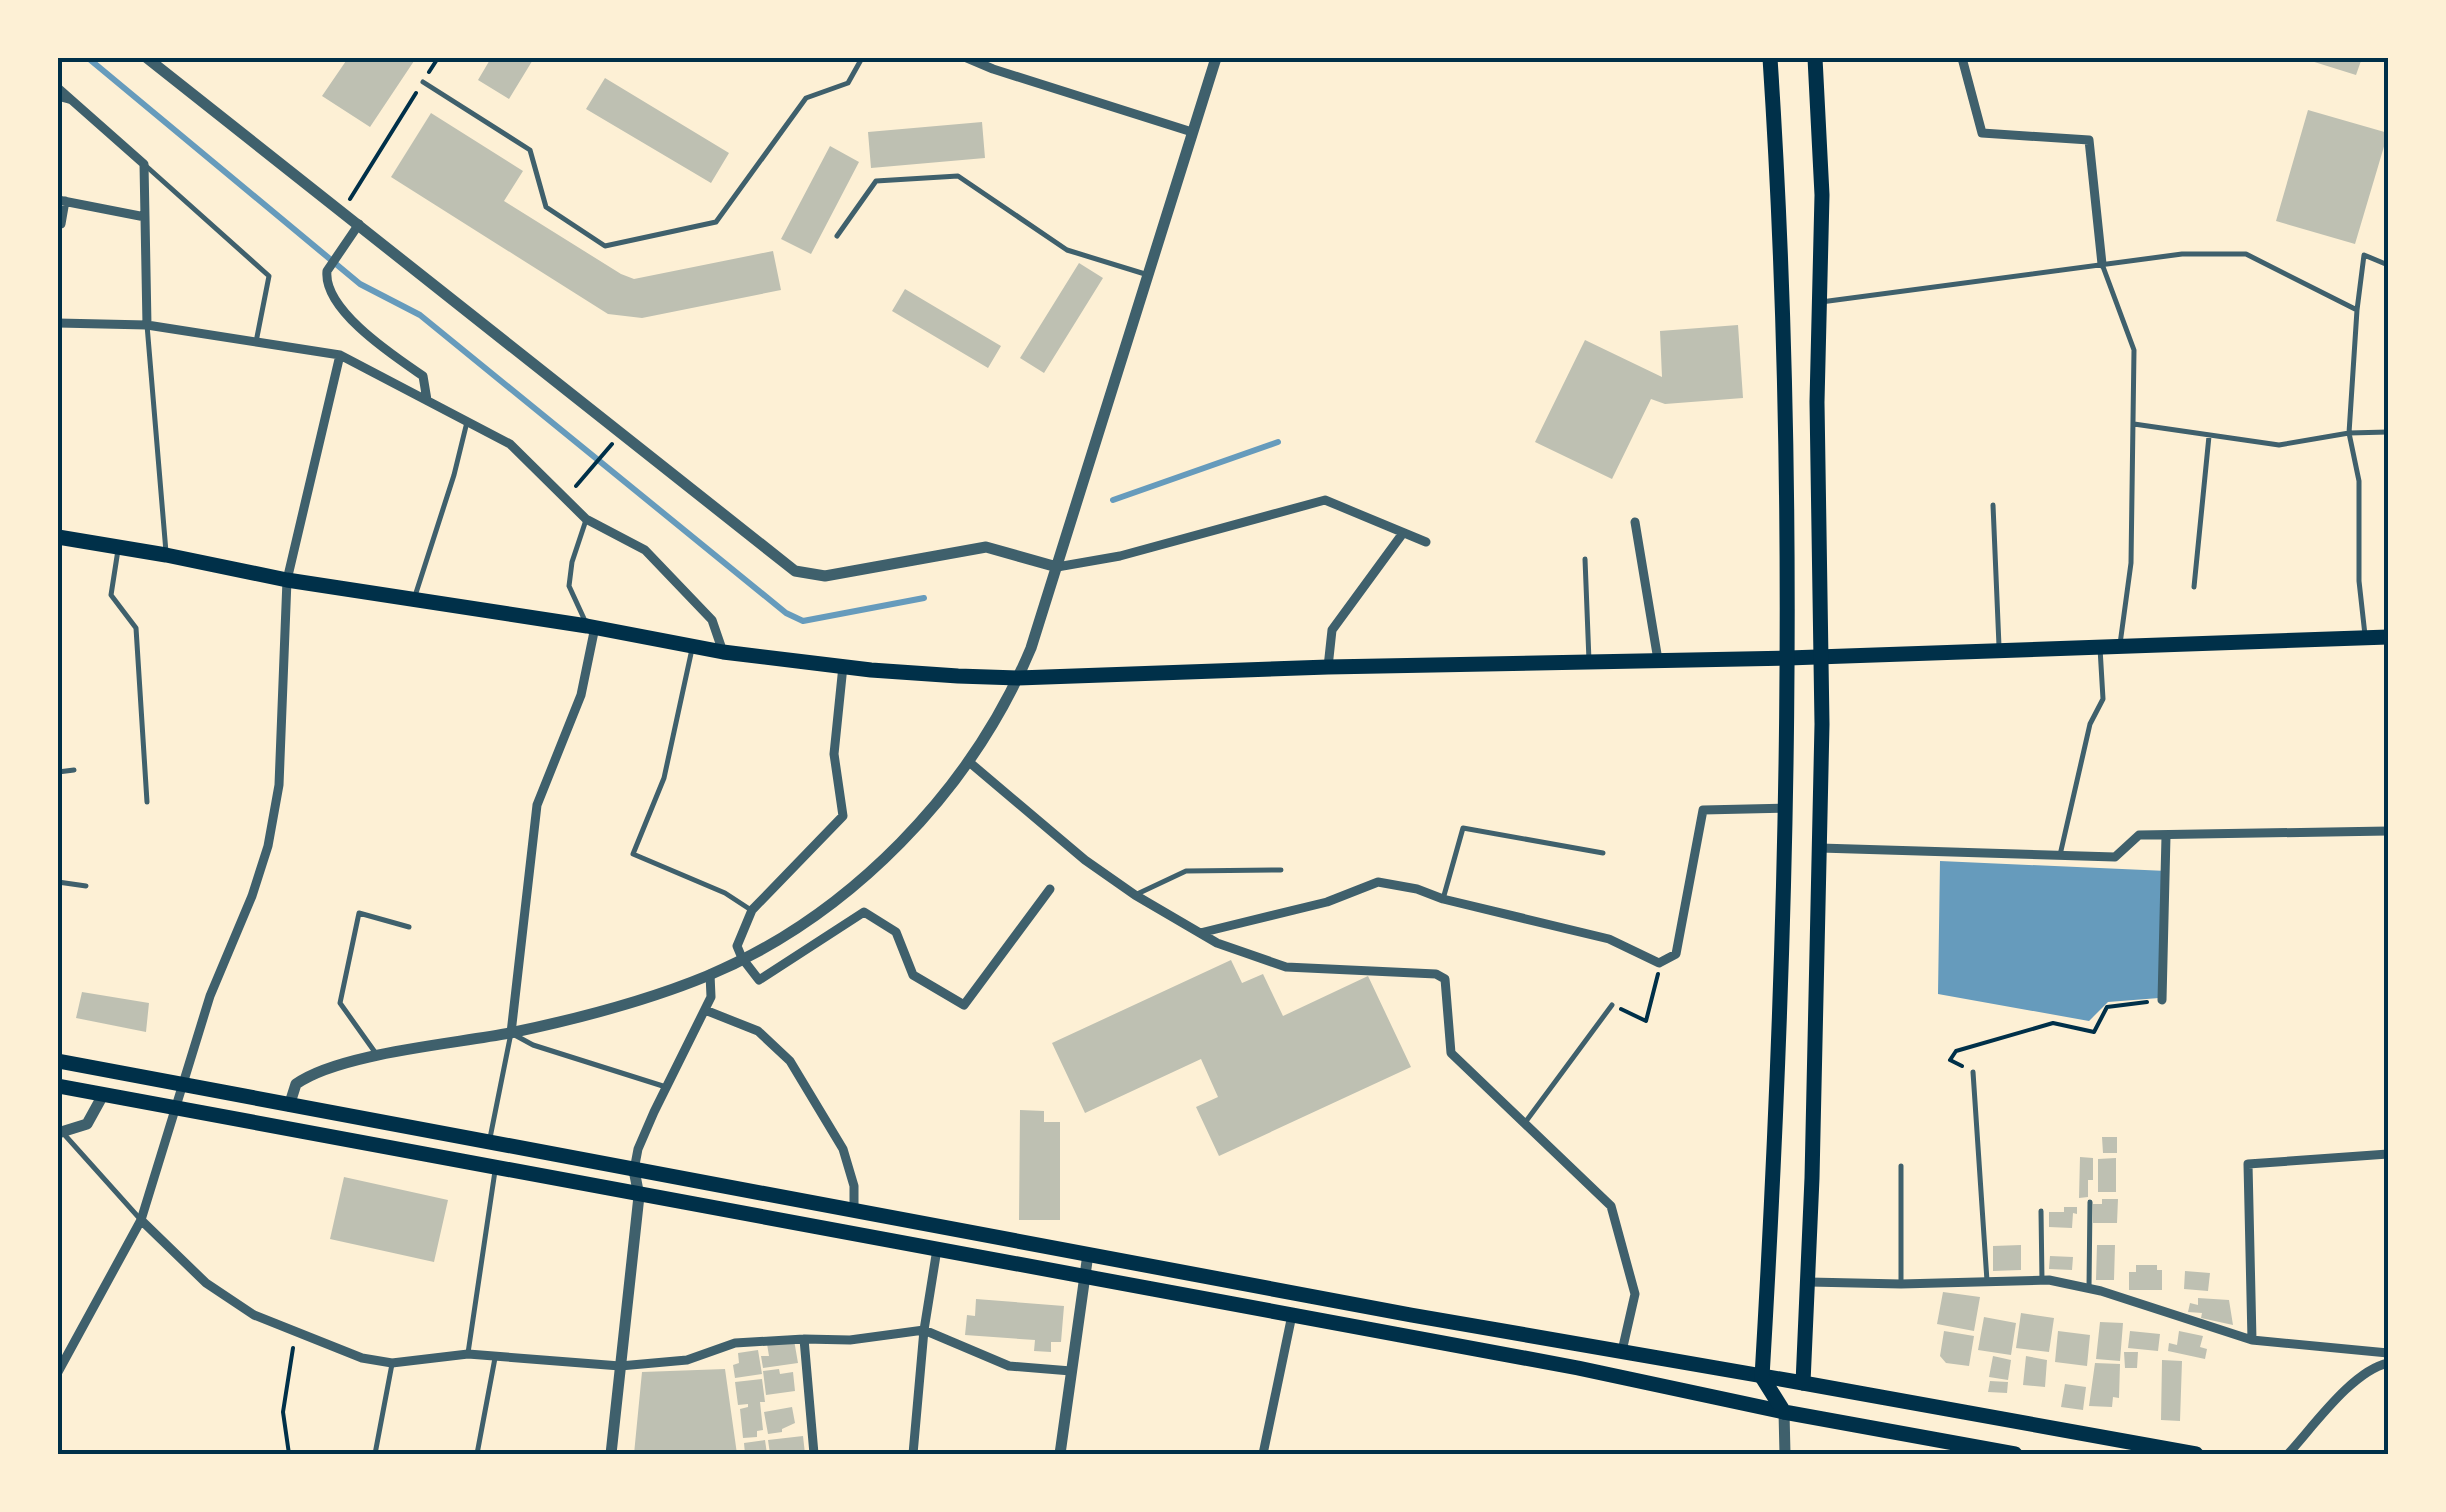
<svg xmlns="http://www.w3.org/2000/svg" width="2446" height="1512" font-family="Literata,serif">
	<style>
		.water { fill: #669bbc }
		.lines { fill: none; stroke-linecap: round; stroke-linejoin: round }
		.stream { stroke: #669bbc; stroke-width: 6 }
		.building { fill: #bec0b2 }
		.path { stroke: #003049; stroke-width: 4 }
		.service { stroke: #3f606c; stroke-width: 5 }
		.minor { stroke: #3f606c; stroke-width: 9 }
		.tertiary { stroke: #3f606c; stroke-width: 11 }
		.primary { stroke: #003049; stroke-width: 15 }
		.trunk { stroke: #003049; stroke-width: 15 }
		.neatline { fill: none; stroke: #003049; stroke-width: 4 }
	</style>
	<rect width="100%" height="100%" fill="#fdf0d5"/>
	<path class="water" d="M1940,861L2167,871L2159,998L2108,1002L2089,1021L1938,994Z"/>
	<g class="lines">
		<path class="stream" d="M88,58L360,284L420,315L786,613L803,621L924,598
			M1113,500L1278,442"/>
	</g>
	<path class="building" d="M348,58H416L370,127L322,96Z
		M491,58H534L509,99L478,80Z
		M2309,58H2362L2356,75L2308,60Z
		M605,78L729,153L711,183L586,109Z
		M2308,110L2388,133L2355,244L2276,221Z
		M431,113L523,171L504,201L621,274L634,279L773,251L781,290L642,318L608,314L391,177Z
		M982,122L985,158L871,168L868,132Z
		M830,146L859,162L811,254L781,239Z
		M1079,263L1103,278L1044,373L1020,358Z
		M905,289L1001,346L988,368L892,311Z
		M1738,325L1743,398L1665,404L1651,399L1612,479L1535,442L1585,340L1662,377L1660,331Z
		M1231,960L1242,983L1263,974L1283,1016L1368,976L1411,1067L1219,1156L1196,1107L1218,1097L1201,1059L1085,1113L1052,1043Z
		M82,992L149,1003L146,1032L76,1018Z
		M1020,1110L1044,1111V1122H1060V1220H1019Z
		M2102,1137H2117V1153H2103Z
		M2080,1157L2093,1158V1180H2088V1197L2079,1198Z
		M2116,1158V1192H2098V1159Z
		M344,1177L448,1200L434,1262L330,1239Z
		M2102,1199H2118L2117,1223H2093V1204H2102Z
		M2064,1207H2077V1214L2073,1213L2072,1228L2049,1227V1212H2064Z
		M2021,1245V1270L1993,1271V1246Z
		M2097,1245H2115L2114,1280H2096Z
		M2050,1256L2073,1257L2072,1270L2049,1269Z
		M2136,1265H2157V1270H2162V1290H2129V1272H2136Z
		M2185,1271L2210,1273L2208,1291L2184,1289Z
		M1943,1292L1980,1297L1974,1331L1937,1324Z
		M2198,1298L2229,1300L2233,1325L2201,1318L2202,1313L2188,1312L2190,1303L2198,1305Z
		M976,1299L1064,1306L1061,1342H1051V1352L1034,1351L1035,1340L965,1335L967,1315L975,1316Z
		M2021,1313L2054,1318L2049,1352L2016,1348Z
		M1984,1317L2016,1323L2011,1355L1978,1350Z
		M2100,1322L2123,1323L2120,1361L2096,1359Z
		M1944,1331L1974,1336L1969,1366L1946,1363L1940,1356Z
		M2058,1331L2090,1335L2087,1366L2055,1362Z
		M2130,1331L2160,1334L2158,1351L2128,1348Z
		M2179,1331L2203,1336L2200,1347L2207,1349L2205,1359L2168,1351L2169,1343L2177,1345Z
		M794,1340L798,1363L763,1368L761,1356H769L767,1344Z
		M758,1350L762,1374L735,1378L733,1365L739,1363L738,1353Z
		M2124,1352H2138L2137,1368H2125Z
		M1993,1356L2011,1360L2008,1380L1989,1377Z
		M2026,1356L2047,1360L2045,1387L2023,1385Z
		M2162,1360L2182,1361L2180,1421L2161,1420Z
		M2095,1363L2120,1364L2119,1398L2113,1397L2112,1407L2089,1406Z
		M725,1369L737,1454H634L642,1372Z
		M779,1369L780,1374L793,1372L795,1391L766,1395L763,1371Z
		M762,1379L765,1402H760L763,1430L757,1431V1437L743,1438L740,1409L748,1407V1404L738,1405L735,1382Z
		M1990,1381L2008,1382L2007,1393L1988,1392Z
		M2065,1384L2086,1387L2083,1410L2061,1407Z
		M792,1407L795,1423L782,1429V1432L768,1434L764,1412Z
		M803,1436L805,1454H770L768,1440Z
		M765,1440L767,1454H745L744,1443Z"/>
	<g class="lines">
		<path class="path" d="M429,72L438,58
			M350,199L416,93
			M576,486L612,444
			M1621,1009L1646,1021L1658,974
			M1962,1066L1950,1060L1956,1051L2053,1023L2094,1032L2107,1007L2147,1002
			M289,1454L283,1412L293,1348"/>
		<path class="service" d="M423,82L530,150L546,207L605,246L716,222L806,98L848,83L862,58
			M58,98L69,101
			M146,166L269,276L256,342
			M837,236L876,181L958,176L1067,250L1145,274
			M2102,264L2134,350L2131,563L2120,644
			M1821,302L2182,254H2246L2357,310L2349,433L2359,481V581L2365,635
			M2357,310L2364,255L2388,265
			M147,325L166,552
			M2134,424L2279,445L2349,433L2388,432
			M1993,505L1999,646
			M586,520L572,562L569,586L586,623
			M118,550L111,595L136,628L147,802
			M1585,559L1589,661
			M2194,587L2209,436
			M415,596L454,475L467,422
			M692,649L664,778L633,854L725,893L751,910
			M58,772L74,770
			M2060,855L2090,724L2103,699L2100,648
			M58,882L86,886
			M1135,895L1186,871L1281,870
			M1443,899L1463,828L1603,853
			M377,1055L340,1003L359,913L409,927
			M1973,1072L1987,1281
			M1524,1124L1612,1005
			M63,1133L141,1220
			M490,1138L511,1033L533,1045L666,1087
			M2041,1211L2042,1280
			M1901,1284V1166
			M2089,1288L2090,1202
			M468,1353L495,1171
			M375,1454L392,1364
			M477,1454L495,1358"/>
		<path class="minor" d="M967,58L993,69L1192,132
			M1962,58L1982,133L2089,140L2102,264
			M58,88L144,164L147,325
			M58,200L145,217
			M61,224L65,201
			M359,224L327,271C323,310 394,356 423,376L427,400
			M58,323L147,325L340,355L510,444L586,519L645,550L712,620L723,652
			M1635,522L1658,660
			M1057,567L1120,556L1325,500L1426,542
			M843,666L834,754L843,816L752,910L737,946L742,958L759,980L864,912L896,932L913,975L964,1005L1050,889
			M1328,667L1332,630L1403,533
			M968,761L1085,860L1135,895L1217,943L1286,967L1436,974L1445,979L1451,1053L1611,1206L1635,1294L1622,1351
			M1820,848L2115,857L2139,835L2388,831
			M1200,933L1327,902L1378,882L1417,889L1443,899L1609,939L1659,963L1676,954L1703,810L1787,808
			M2162,1000L2166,836
			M705,1010L758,1031L790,1061L843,1149L854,1186V1210
			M511,1033L537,805L581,695L595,627
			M634,1170L638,1149L654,1112L711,997L710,974
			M141,1220L206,1283L254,1315L362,1358L392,1363L468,1354L620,1366L687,1360L735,1343L804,1339L850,1340L924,1330L1009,1366L1071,1371
			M1809,1282L1901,1284L2049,1280L2101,1291L2252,1340L2388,1353
			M804,1339L814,1454
			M2252,1340L2248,1164L2388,1154
			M58,1372L141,1220L210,996L252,896L268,846L279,785L287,580L340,355
			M913,1454L924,1330L937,1249
			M1263,1454L1292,1315
			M2288,1454C2313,1427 2352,1371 2388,1363"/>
		<path class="tertiary" d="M147,58L795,571L825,576L986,547L1057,567
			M289,1106L296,1084C340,1053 454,1044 510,1033C577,1019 644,1002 707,976C850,916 972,790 1031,648L1216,58
			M58,1133L87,1124L103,1095
			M1784,1412L1785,1454
			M611,1454L639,1196L634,1170
			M1060,1454L1088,1254"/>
		<path class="primary" d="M58,537L166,555L287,580L587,626L723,652L871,670L958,676L1018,678L1328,667L1788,658L2388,637
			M58,1061L1411,1315L1803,1383
			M58,1086L1578,1368L1784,1412"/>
		<path class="trunk" d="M1770,58C1799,497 1788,938 1762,1377L1784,1412L2015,1454
			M1803,1383L1812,1178L1822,724L1817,402L1822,195L1815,58
			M1803,1383L2196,1454"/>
	</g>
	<rect width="2446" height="1512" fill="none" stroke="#fdf0d5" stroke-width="120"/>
	<rect x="60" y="60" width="2326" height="1392" class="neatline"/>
</svg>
